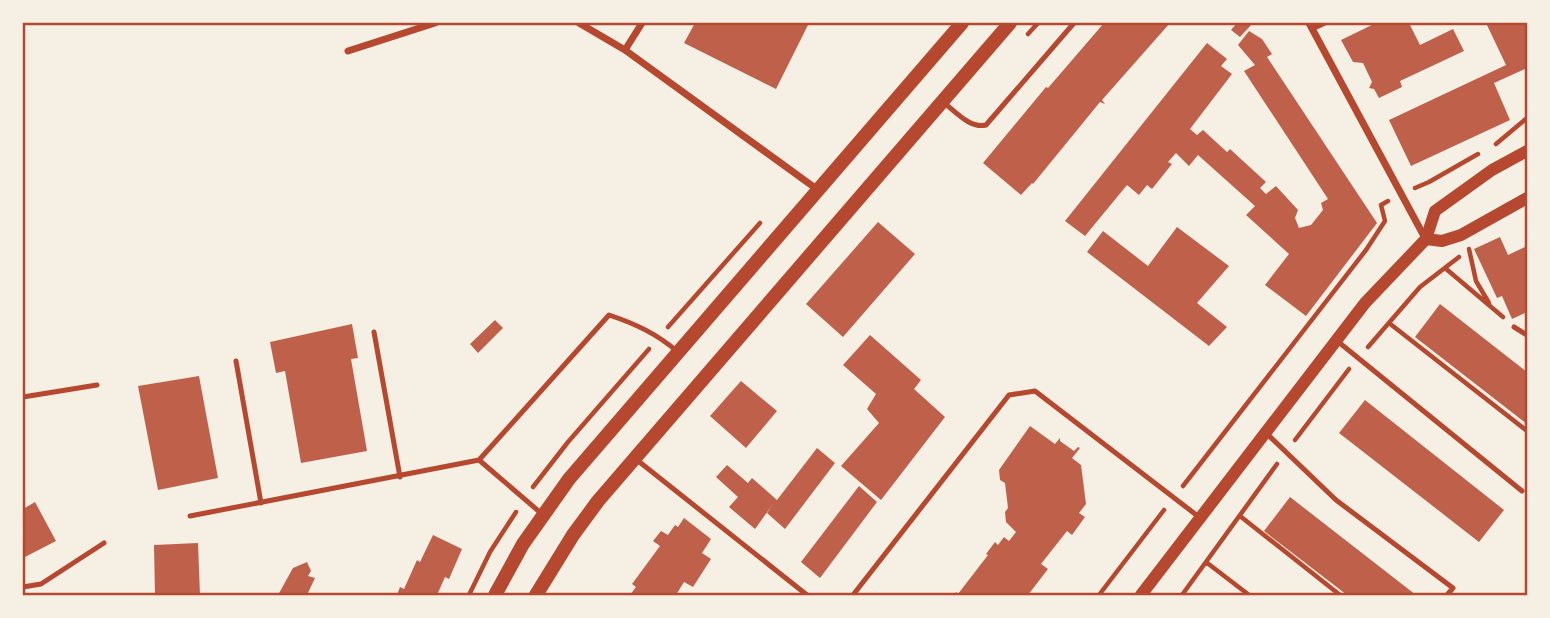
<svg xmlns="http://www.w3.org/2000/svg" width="1550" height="618" font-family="Roboto,sans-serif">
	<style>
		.building { fill: #bf614a }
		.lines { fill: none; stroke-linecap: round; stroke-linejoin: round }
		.path { stroke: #b5482f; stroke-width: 4.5 }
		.service { stroke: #b5482f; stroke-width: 5 }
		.minor { stroke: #b5482f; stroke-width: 7 }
		.tertiary { stroke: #b5482f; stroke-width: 12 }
		.secondary { stroke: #b5482f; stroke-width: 14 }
		.neatline { fill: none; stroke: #b5482f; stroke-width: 2.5 }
	</style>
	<rect width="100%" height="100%" fill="#f6efe4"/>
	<path class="building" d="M695,23H809L776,89L684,43Z
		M1104,23H1170L1102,100L1105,104L1100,102L1033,184L1032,183L1021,195L983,163L1046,87L1048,88Z
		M1237,23H1253L1240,37L1231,30Z
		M1376,23H1409L1420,45L1453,29L1464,51L1400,81L1402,87L1379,98L1374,89L1369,88L1372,82L1363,63L1353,62L1341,40Z
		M1486,23H1527V68L1494,83L1510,120L1411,166L1389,120L1506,65Z
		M1249,31L1262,39L1272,54L1267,57L1377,223L1306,316L1265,285L1289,254L1246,215L1255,206L1198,155L1189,166L1176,153L1168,162L1172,164L1152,189L1147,185L1139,195L1127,185L1085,236L1065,221L1207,43L1227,59L1221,66L1232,74L1190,129L1197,135L1203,130L1227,152L1230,149L1266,182L1260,188L1266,194L1276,186L1298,210L1295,218L1299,228L1311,225L1323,210L1321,203L1328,199L1244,71L1255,65L1238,45Z
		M878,222L915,254L843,337L806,304Z
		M1177,227L1229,266L1197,303L1227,327L1209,346L1087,252L1103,231L1148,266Z
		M1500,237L1508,255L1527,246V312L1512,319L1502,296L1497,298L1474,249Z
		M1440,304L1527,372V424L1415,337Z
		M495,320L503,328L478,353L470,344Z
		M352,324L358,358L351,359L367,451L301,463L285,371L276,373L270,342Z
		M870,335L921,380L914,389L945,417L881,500L841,466L879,423L867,409L876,394L843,365Z
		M199,376L218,478L158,490L138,386Z
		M741,381L777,411L746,448L710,416Z
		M1365,400L1504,510L1479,542L1339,433Z
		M1030,426L1055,444L1060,438V441L1074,451L1078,447L1080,448L1072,458L1081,465L1086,504L1079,513L1085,517L1072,535L1067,531L1041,564L1048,569L1028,595H954L956,592L958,594L988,555L986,554L995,542L998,545L1004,537L1009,541L1016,532L1006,522L1005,512L1008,508L1005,483L1000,480L999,470Z
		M817,448L835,463L785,529L767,513L773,504L755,529L729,507L738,497L716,477L727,465L748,483L752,478L777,500Z
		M859,486L877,502L820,578L801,562Z
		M1290,497L1416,595H1347L1264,531Z
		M35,502L56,541L23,558V509Z
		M684,518L711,539L702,553L711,559L693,587L684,582L676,595H630L636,587L632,584L660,546L653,541L661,531L668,535L675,525L678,527Z
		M433,535L462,549L449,579L445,577L437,595H397L400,587L404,589L417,560L420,562Z
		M198,543L200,595H155L154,545Z
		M307,562L311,571L308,576L315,578L307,595H278L293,568Z"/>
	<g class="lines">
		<path class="path" d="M1028,34L1038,23
			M1496,144L1527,118
			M1415,188L1429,182L1478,154
			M1469,249L1476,281L1489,303
			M1445,268L1503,317
			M1389,323L1527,431
			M668,327L760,223
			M1368,347L1420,287L1459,257
			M1295,440L1349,369
			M1183,486L1366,250L1385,221L1381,205L1388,201
			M533,487L568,442L649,349
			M1240,516L1340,595
			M1206,562L1249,595
			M469,595L490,552L516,512
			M1099,595L1164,510
			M1182,595L1277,464"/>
		<path class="service" d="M1312,29L1325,23
			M943,102C955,111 970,129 986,125L1074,23
			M1514,327L1527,335
			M374,332L400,477
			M1336,340L1522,491
			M236,361L261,503
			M23,397L97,385
			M1266,433L1336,500L1453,588L1447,595
			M479,460L609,315C636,324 657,334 678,352
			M637,460L807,595
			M190,516L479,460L542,514
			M23,587L41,584L104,543
			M853,595L1009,395L1035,391L1199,517"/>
		<path class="minor" d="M579,23L625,50L818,190
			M1309,23L1425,238
			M625,50L642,23
			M348,51L435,23"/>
		<path class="tertiary" d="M1426,239L1442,241L1461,235L1527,198
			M1141,595L1365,303L1426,239L1435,211L1492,170L1527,151"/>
		<path class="secondary" d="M495,595L523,544L569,479L962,23
			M536,595L573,535L598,501L1010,23"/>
	</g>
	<rect width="1550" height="618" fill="none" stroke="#f6efe4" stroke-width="49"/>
	<rect x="24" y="24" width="1502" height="570" class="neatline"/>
</svg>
